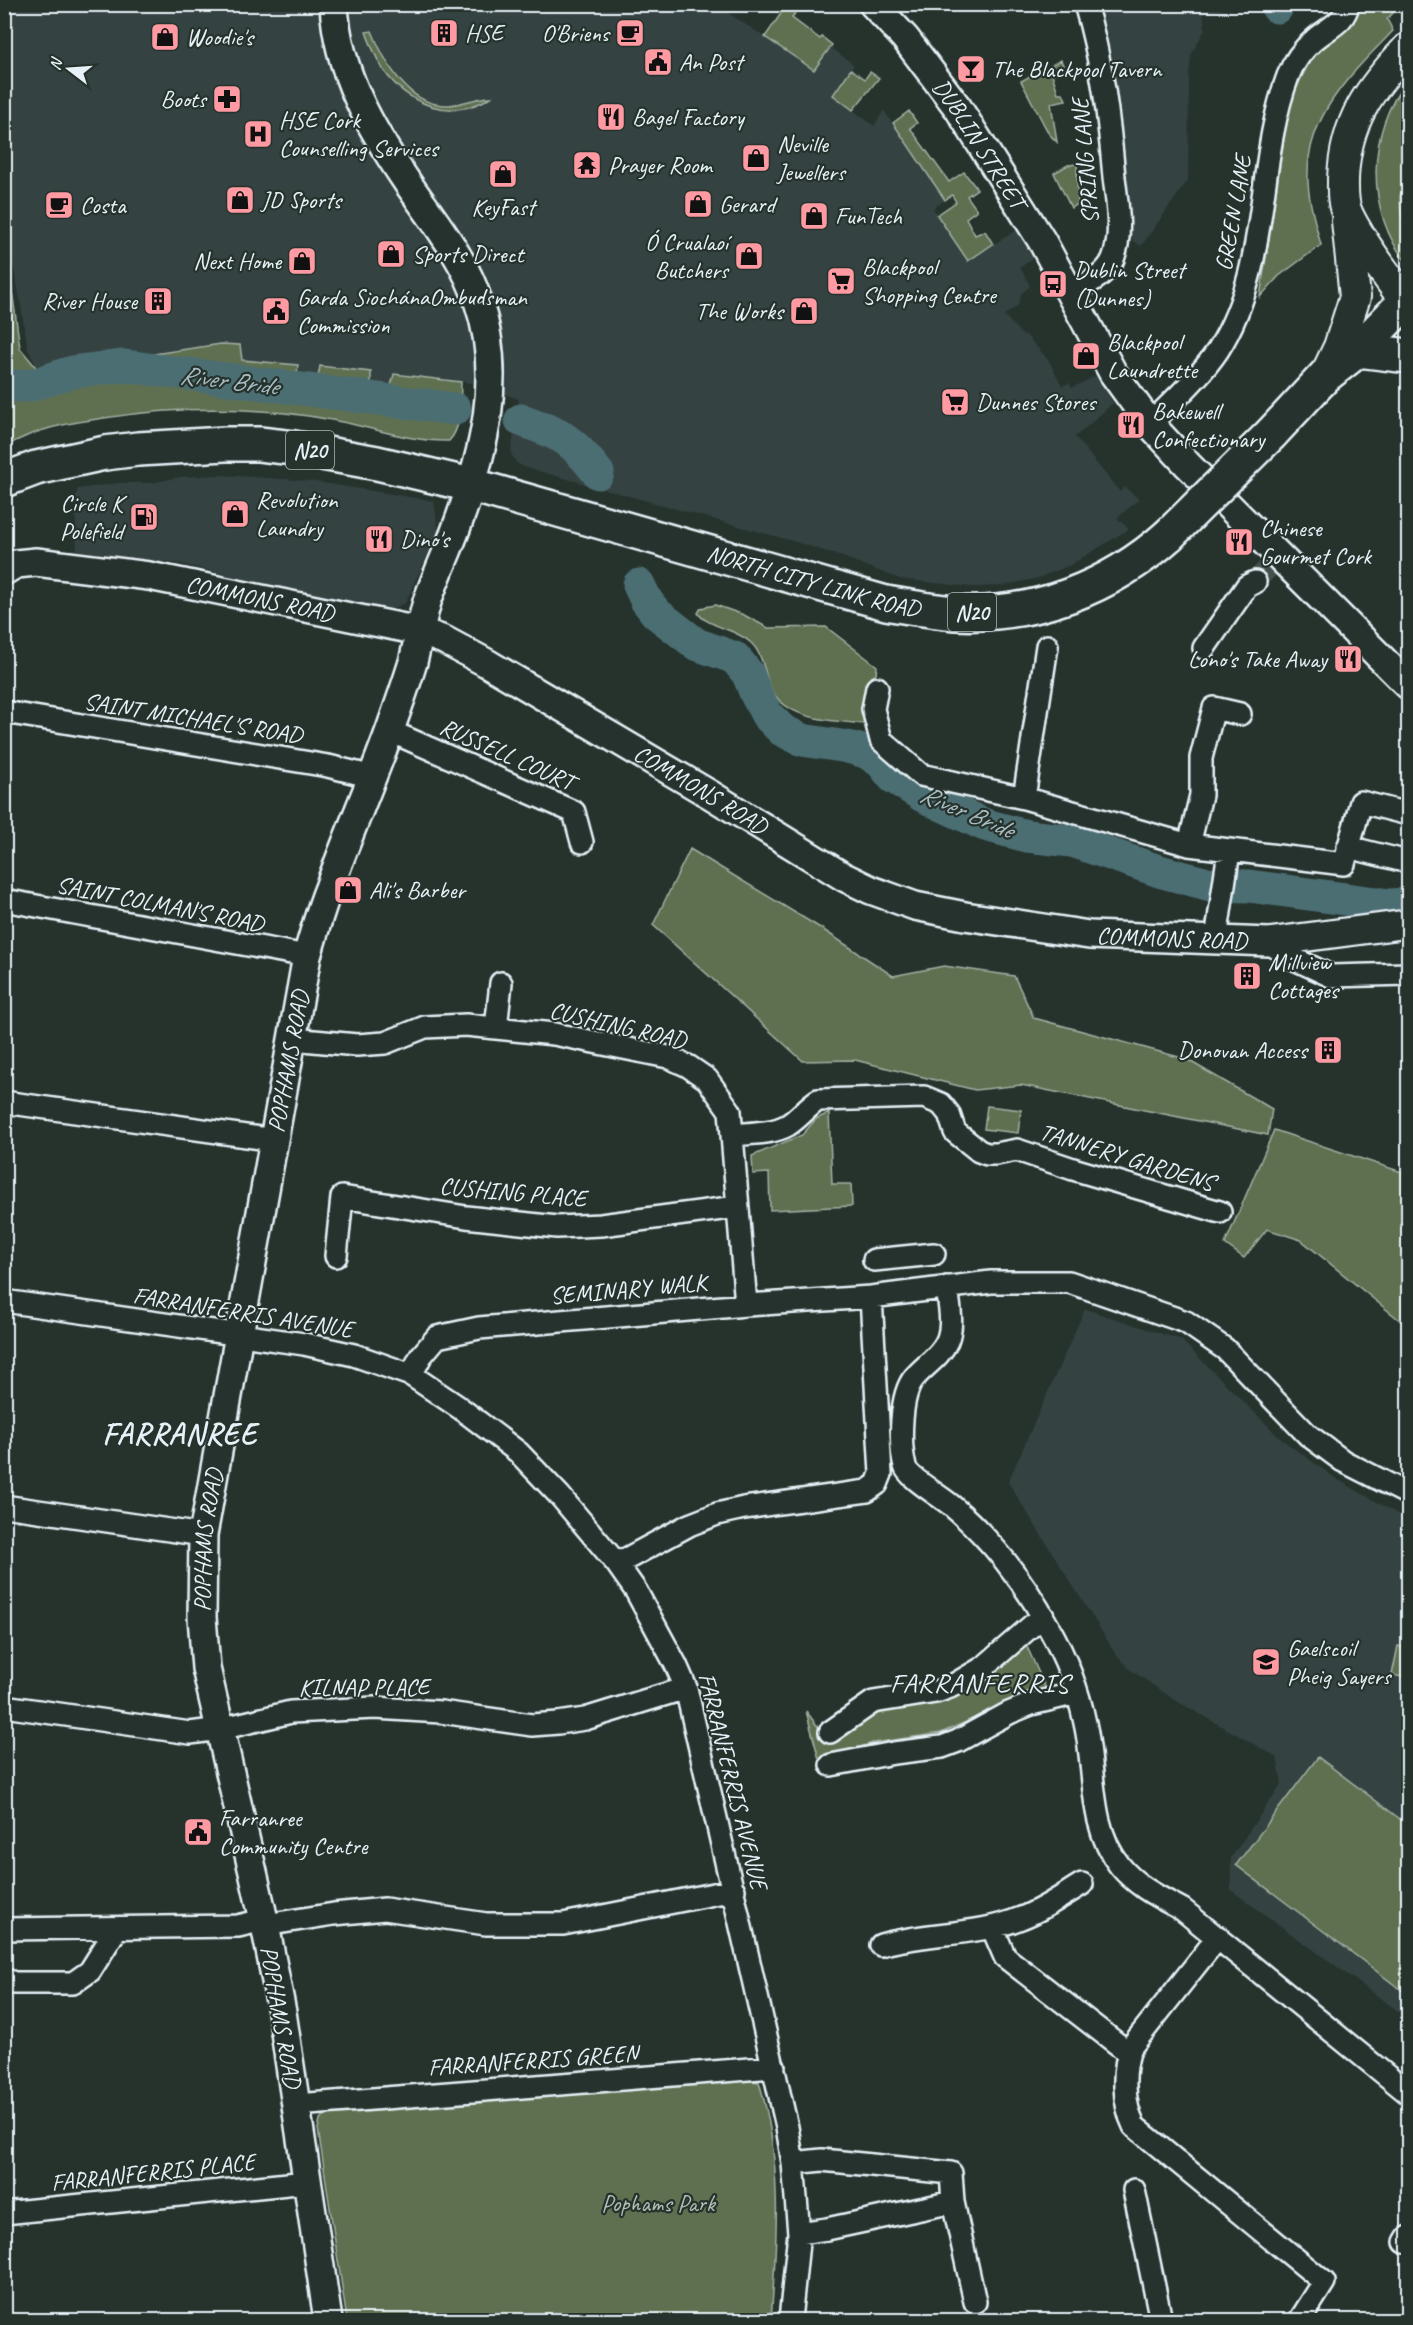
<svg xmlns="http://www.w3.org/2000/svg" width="1413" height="2325" font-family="Caveat,sans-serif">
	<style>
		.built { fill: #364343 }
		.green { fill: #5f6f51; stroke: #a4b0a4; stroke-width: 1.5 }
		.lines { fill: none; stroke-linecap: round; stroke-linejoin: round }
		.river { stroke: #4c6e73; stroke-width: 33 }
		.minor-tunnel { stroke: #43504b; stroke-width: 21; stroke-dasharray: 21 10; stroke-linecap: butt }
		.minor-casing { stroke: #e8f1f8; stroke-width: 26 }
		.tertiary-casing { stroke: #e8f1f8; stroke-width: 32 }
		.secondary-casing { stroke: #e8f1f8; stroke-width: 34 }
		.trunk-casing { stroke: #e8f1f8; stroke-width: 38 }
		.minor { stroke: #26332d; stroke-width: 21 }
		.tertiary { stroke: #26332d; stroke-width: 27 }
		.secondary { stroke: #26332d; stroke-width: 30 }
		.trunk { stroke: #26332d; stroke-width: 33 }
		.trunk-bridge-casing { stroke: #e8f1f8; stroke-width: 38; stroke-linecap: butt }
		.trunk-bridge { stroke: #26332d; stroke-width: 33 }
		.labels { text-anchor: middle; stroke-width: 4.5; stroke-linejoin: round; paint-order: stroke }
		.shield { fill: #26332d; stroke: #aeb8bb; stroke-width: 1.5 }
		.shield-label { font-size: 22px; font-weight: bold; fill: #e8f1f8 }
		.poi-label { font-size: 24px; fill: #e8f1f8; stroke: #26332d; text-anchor: start }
		.street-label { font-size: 24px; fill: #e8f1f8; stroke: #26332d }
		.park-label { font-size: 24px; fill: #b1bdb5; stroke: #26332d }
		.water-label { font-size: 26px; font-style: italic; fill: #aabdc3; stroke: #26332d }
		.quarter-label { font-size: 27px; letter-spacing: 1.5px; fill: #e8f1f8; stroke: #26332d }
		.district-label { font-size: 30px; font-weight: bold; letter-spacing: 1.5px; fill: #e8f1f8; stroke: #26332d }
	</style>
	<rect width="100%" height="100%" fill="#26332d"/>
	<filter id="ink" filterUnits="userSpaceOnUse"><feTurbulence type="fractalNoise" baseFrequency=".0167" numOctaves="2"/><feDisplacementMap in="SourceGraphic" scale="12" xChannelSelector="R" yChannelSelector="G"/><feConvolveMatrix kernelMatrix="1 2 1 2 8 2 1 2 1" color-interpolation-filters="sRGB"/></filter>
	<g filter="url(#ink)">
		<path class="built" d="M4,5H716L813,69L830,47L854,65L833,95L874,126L884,111L945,200L933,208L967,261L1017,230L1033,259L1020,267L1030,286L1022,293L1017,306L1004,315L1023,336L1025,334L1049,361L1062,386L1069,383L1072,388L1096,376L1113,403L1075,437L1120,492L1124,487L1139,499L1117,518L1129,529L1070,565L1038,578L1001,586L972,587L900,579L843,557L800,543L524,467L517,463L511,454L519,399L473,383L394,374L392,386L371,383L370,372L320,366L319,377L297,374L298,365L242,360L99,361L39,371L28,349L18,288L5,230Z
			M1097,5H1239L1203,14L1205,29L1191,55L1189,74L1188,180L1141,246L1131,239L1125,227L1114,71L1107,34Z
			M220,475L310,481L434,501L438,531L405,603L382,613L182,564L77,550L75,500L78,489L119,483H152L180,477Z
			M1085,1309L1181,1340L1281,1439L1335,1478L1408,1520V2018L1231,1890V1858L1282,1783L1277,1757L1175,1700L1131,1670L1116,1654L1008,1482Z"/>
		<path class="green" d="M1355,5H1401L1387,19L1393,31C1355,70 1308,113 1308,173C1307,197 1315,222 1321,245L1279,276L1260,297L1285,132L1293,95L1312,57L1323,46Z
			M786,6L795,13L792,18L820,39L822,37L832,45L814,70L765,37Z
			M372,31C385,63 409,107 449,105C463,104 478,97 491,97C452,122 410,106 384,71C376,59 371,45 366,32Z
			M1061,60L1065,70L1052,74L1058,93H1063L1066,100L1051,103L1057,142L1049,134L1021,81Z
			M851,69L865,79L870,72L879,78L853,110L833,95Z
			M1408,80V171L1400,197L1401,214L1408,233V264C1365,214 1366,129 1408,80Z
			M909,111L917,123L910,128L949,182L964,172L977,189L967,196L977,210L966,218L975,235L985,231L993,244L968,261L937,215L956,202L952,195L945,200L893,123Z
			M1077,164L1078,204L1071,208L1054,173L1068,165Z
			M5,282L11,283L20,348L39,371L221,344L240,345L242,360L298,365L297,375L318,377L320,366L371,372V383L391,386L394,374L461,382C460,402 463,426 449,441C409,442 371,427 332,420C256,406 180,406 104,418C69,423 36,428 5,447Z
			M715,605L744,615L768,628L826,627L877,666L876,674C863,686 866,707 867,724C834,721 782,721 769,684C764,670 762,652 750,642C736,629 706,626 698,613L701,608Z
			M690,849L822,929L893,976L944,966L1014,976L1034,1018L1186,1059L1272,1109L1268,1135L1021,1085L975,1090L855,1060L803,1061L653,925Z
			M987,1106L1021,1110L1018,1133L984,1129Z
			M829,1113L832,1184H851L852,1206L770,1210L769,1173L753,1174L752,1156L802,1135L816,1119Z
			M1274,1130L1408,1174V1327L1301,1240L1267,1229L1244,1258L1225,1244Z
			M1024,1640L1047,1691L1017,1699L941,1733L873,1743L819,1759L806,1711L828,1740L862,1714L948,1694Z
			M1398,1646L1408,1648V1678L1392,1675Z
			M1318,1757L1408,1825V1995L1236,1865Z
			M736,2079L759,2082C783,2159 777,2241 771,2320H347L318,2129L320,2119L328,2113Z"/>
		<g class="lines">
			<path class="river" d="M1276,4L1277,7
				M4,384C26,392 52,377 73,372C90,369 108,368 125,366L455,409
				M521,420C562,435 571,438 598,473
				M639,585L646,600L656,613L696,644L735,658L748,674L756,694L767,715L782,730L802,740L848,747L866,752L881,762L893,777L923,796L985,825L1027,836L1072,841L1159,871L1211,885L1249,886L1390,905L1408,904"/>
			<path class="minor-tunnel" d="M1255,582L1279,556"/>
			<g class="minor-casing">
				<path id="minor" d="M1071,293C1086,284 1106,276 1113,259C1123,234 1117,203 1114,177C1109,118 1102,61 1085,4
					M1150,424C1173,401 1200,377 1218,350C1271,267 1255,165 1288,76C1294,61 1302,50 1314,40C1327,28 1345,23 1348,4
					M1204,648L1247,586L1255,582
					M877,688L873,709L881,740L921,775L1024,798L1189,845L1344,864L1361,802L1408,814
					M4,712L328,766L373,777
					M390,731L574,812L582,842
					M1024,798L1047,646
					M1189,845L1201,795V758L1214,708L1240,714
					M1348,847L1408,862
					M4,900L307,956
					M1216,939L1229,851
					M1269,942L1286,955L1331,976L1408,974
					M496,1028L501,983
					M292,1039L357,1045L385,1043L425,1027L466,1025L554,1034L668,1057L688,1066L707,1079L730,1111L746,1305
					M4,1102L275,1140
					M732,1135C750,1133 772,1134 788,1125C799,1118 807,1107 818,1100L924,1097L941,1104L949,1114L955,1132L979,1151L987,1154H996L1017,1150L1073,1169L1220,1212
					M336,1256L342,1197L466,1217L557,1227L601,1225L737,1207
					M874,1260L934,1254
					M947,1287C949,1305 954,1324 947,1341C940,1357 925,1365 914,1378C900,1395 899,1444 905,1466C907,1477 942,1497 952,1506C990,1538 1024,1581 1048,1626C1065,1656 1078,1689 1085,1723C1096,1770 1088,1826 1120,1866C1137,1887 1161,1898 1183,1910L1408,2093
					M4,1301L304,1344L354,1355L411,1375L460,1408L518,1452L560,1496L617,1564L636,1591L676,1665L686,1688L787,2127L793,2163L799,2233L790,2320
					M411,1375L421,1356L437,1337L479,1328L746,1305L871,1297L991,1282H1069L1186,1322L1225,1349L1308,1435L1343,1461L1408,1494
					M4,1506L203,1535
					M617,1564L689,1525L717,1514L744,1508L867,1491L877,1484L881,1474L871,1297
					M4,1706L190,1733L220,1729L291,1712L375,1708L441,1712L532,1725L558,1723L585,1719L686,1688
					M830,1732L873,1702L936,1692L950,1687L984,1667L1043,1616
					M831,1765L894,1753L942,1747L958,1741L1009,1713L1031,1704L1077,1693
					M265,1925L334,1914L385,1909L486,1924H563L734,1890
					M992,1927L1005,1957L1129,2053
					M4,1929L238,1926L264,1920
					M1218,1937L1131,2047C1122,2069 1123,2104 1134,2126L1324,2282L1300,2320
					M881,1945C926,1932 977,1936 1021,1918C1043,1910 1062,1896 1082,1884
					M4,1979L14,1983H73L90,1971L117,1928
					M297,2105L774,2067
					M793,2163L822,2160L951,2173L953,2202L827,2229L799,2233
					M1134,2190L1161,2320
					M953,2202L975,2302
					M4,2213L307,2182
					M1405,2242L1408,2237"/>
			</g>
			<g class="tertiary-casing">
				<g id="tertiary">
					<path id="s1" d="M873,4L905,38L958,108L1042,241L1113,373L1150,424L1188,465L1408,685"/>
					<path id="s2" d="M4,571L16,564L36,562L149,576L419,631L444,640L485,662L711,795L844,877L871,890L915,906L965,916L1089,935L1269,942L1408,924"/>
					<path id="s3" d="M328,2320L282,2012L264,1920L206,1668L202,1617L203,1535L307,956C314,933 320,910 329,888C348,835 371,783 390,730C398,707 406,685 413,662C418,642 421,622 427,602C436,576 448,551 457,526C484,454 504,375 478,301C464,257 433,220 407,182C371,129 337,71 334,4"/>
				</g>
			</g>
			<g class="secondary-casing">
				<path id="secondary" d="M1408,48C1370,88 1345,121 1343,179C1343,191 1342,204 1348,215C1363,247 1389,276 1408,306
					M1325,376L1339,347L1355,297L1347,221"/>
			</g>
			<g class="trunk-casing">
				<g id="trunk">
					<path d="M1358,350L1408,356"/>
					<path d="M1271,434L1325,376L1358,350L1405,302L1408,303"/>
					<path id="s4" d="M4,480L36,468L105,453L138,449L225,444H259L294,448L377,463L471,485L886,603C909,607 932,611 955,613C1034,617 1110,588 1169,535"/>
				</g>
			</g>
			<use href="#minor" class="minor"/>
			<use href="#tertiary" class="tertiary"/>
			<use href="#secondary" class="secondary"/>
			<use href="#trunk" class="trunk"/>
			<g class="trunk-bridge-casing">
				<path id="trunk-bridge" d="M1169,535L1271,434"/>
			</g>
			<use href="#trunk-bridge" class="trunk-bridge"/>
		</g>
	</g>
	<defs>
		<g id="building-square" transform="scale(1.5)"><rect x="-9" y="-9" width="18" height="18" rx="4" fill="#ff9aa2" stroke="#26332d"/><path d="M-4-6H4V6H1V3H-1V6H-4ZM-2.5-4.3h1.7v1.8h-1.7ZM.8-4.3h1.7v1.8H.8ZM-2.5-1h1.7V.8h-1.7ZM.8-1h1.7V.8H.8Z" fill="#111"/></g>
		<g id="cafe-square" transform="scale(1.5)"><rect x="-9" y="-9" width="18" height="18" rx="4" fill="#ff9aa2" stroke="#26332d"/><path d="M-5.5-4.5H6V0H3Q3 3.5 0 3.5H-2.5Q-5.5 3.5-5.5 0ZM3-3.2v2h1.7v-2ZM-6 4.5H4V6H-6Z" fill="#111"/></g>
		<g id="shop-square" transform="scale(1.5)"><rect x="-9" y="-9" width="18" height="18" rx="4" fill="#ff9aa2" stroke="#26332d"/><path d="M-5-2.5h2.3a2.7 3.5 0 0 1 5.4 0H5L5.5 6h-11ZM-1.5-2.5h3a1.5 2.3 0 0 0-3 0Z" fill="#111"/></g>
		<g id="civic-square" transform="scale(1.5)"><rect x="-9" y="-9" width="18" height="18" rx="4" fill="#ff9aa2" stroke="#26332d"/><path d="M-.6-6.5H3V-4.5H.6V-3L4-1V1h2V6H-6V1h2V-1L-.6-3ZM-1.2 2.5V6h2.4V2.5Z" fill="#111"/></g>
		<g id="bar-square" transform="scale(1.5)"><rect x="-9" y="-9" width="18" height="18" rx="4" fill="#ff9aa2" stroke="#26332d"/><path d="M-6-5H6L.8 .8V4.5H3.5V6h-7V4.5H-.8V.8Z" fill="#111"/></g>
		<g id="pharmacy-square" transform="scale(1.5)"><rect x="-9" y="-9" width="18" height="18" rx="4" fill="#ff9aa2" stroke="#26332d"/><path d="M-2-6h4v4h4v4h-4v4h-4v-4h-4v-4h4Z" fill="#111"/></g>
		<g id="restaurant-square" transform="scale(1.5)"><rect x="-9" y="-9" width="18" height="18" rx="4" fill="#ff9aa2" stroke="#26332d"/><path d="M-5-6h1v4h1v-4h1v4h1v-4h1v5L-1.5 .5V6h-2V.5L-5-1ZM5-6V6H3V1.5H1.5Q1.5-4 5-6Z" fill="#111"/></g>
		<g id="hospital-square" transform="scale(1.5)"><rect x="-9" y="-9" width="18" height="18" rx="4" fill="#ff9aa2" stroke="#26332d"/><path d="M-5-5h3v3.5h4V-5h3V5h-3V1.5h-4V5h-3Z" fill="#111"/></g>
		<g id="temple-square" transform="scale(1.5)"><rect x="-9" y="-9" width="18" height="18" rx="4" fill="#ff9aa2" stroke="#26332d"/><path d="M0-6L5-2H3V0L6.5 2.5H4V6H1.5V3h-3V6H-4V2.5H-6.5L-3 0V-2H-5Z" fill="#111"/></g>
		<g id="supermarket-square" transform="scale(1.5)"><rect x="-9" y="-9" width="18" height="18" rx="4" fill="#ff9aa2" stroke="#26332d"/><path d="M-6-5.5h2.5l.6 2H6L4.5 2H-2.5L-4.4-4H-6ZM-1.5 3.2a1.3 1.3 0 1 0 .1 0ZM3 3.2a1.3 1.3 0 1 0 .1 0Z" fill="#111"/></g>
		<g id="bus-square" transform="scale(1.5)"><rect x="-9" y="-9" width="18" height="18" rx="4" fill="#ff9aa2" stroke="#26332d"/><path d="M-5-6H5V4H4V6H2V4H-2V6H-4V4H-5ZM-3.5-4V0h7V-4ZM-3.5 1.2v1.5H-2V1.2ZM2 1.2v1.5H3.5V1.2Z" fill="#111"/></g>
		<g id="fuel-square" transform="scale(1.5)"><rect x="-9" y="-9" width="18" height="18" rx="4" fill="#ff9aa2" stroke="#26332d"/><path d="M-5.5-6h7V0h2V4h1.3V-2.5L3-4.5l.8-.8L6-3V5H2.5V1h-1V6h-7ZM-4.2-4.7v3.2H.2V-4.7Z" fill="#111"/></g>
		<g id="school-square" transform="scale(1.5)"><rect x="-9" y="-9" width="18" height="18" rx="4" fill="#ff9aa2" stroke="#26332d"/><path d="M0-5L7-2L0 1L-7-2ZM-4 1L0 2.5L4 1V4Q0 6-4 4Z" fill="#111"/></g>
	</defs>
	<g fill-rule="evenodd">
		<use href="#building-square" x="444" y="33"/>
		<use href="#cafe-square" x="630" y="33"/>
		<use href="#shop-square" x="165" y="37"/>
		<use href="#civic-square" x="658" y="62"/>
		<use href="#bar-square" x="971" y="69"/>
		<use href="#pharmacy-square" x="227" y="99"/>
		<use href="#restaurant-square" x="611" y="117"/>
		<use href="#hospital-square" x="258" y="134"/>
		<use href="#shop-square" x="756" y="158"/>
		<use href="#temple-square" x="587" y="165"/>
		<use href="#shop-square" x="503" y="174"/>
		<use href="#shop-square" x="240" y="200"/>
		<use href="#shop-square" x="698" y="204"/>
		<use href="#cafe-square" x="59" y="205"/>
		<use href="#shop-square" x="814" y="216"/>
		<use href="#shop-square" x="391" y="254"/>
		<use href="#shop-square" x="749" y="256"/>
		<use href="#shop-square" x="302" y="261"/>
		<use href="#supermarket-square" x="841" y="281"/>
		<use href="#bus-square" x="1053" y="284"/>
		<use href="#building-square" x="158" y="301"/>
		<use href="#civic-square" x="276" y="311"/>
		<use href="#shop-square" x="804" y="311"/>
		<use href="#shop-square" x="1086" y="356"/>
		<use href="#supermarket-square" x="955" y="402"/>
		<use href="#restaurant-square" x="1131" y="425"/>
		<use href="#shop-square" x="235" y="514"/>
		<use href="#fuel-square" x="144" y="517"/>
		<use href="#restaurant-square" x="379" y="539"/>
		<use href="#restaurant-square" x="1239" y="542"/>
		<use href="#restaurant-square" x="1348" y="659"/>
		<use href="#shop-square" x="348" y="890"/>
		<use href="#building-square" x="1247" y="976"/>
		<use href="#building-square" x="1328" y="1050"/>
		<use href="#school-square" x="1266" y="1662"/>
		<use href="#civic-square" x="198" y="1832"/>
	</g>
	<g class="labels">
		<g class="shield">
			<rect x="286" y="431" width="48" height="38" rx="4.5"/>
			<rect x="948" y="593" width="48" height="38" rx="4.5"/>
		</g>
		<g class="shield-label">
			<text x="310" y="458">N20</text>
			<text x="972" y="620">N20</text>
		</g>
		<g class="poi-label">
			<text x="465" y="41">HSE</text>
			<text x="609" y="41" text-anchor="end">O'Briens</text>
			<text x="186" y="45">Woodie's</text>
			<text x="679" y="70">An Post</text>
			<text x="992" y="77">The Blackpool Tavern</text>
			<text x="206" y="107" text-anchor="end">Boots</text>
			<text x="632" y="125">Bagel Factory</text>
			<text x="279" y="128">HSE Cork<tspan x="279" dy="28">Counselling Services</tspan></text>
			<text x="777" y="152">Neville<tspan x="777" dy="28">Jewellers</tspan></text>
			<text x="608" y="173">Prayer Room</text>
			<text x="261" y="208">JD Sports</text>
			<text x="719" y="212">Gerard</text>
			<text x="80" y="213">Costa</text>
			<text x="503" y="215" text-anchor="middle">KeyFast</text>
			<text x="835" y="224">FunTech</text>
			<text x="728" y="250" text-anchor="end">Ó Crualaoí<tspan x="728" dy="28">Butchers</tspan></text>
			<text x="412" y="262">Sports Direct</text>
			<text x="281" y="269" text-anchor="end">Next Home</text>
			<text x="862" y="275">Blackpool<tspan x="862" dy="28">Shopping Centre</tspan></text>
			<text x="1074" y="278">Dublin Street<tspan x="1074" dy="28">(Dunnes)</tspan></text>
			<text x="297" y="305">Garda SiochánaOmbudsman<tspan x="297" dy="28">Commission</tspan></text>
			<text x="137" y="309" text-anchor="end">River House</text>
			<text x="783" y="319" text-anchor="end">The Works</text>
			<text x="1107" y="350">Blackpool<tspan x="1107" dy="28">Laundrette</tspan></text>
			<text x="976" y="410">Dunnes Stores</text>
			<text x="1152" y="419">Bakewell<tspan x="1152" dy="28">Confectionary</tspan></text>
			<text x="256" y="508">Revolution<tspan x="256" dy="28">Laundry</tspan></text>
			<text x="123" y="511" text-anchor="end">Circle K<tspan x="123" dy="28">Polefield</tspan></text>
			<text x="1260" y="536">Chinese<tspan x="1260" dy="28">Gourmet Cork</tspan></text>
			<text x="400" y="547">Dino's</text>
			<text x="1327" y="667" text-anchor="end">Lono's Take Away</text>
			<text x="369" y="898">Ali's Barber</text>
			<text x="1268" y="970">Millview<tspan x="1268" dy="28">Cottages</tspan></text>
			<text x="1307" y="1058" text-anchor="end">Donovan Access</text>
			<text x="1287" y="1656">Gaelscoil<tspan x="1287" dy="28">Pheig Sayers</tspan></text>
			<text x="219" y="1826">Farranree<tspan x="219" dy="28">Community Centre</tspan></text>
		</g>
		<g class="street-label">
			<text dy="8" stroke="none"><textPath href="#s1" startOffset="176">DUBLIN STREET</textPath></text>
			<text transform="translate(1085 161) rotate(-95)" y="8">SPRING LANE</text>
			<text transform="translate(1233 213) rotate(-80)" y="8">GREEN LANE</text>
			<text dy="8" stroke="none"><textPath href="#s4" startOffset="831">NORTH CITY LINK ROAD</textPath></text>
			<text dy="8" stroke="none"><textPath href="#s2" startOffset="261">COMMONS ROAD</textPath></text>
			<text transform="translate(193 718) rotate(9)" y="8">SAINT MICHAEL'S ROAD</text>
			<text transform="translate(507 754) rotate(24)" y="8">RUSSELL COURT</text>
			<text dy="8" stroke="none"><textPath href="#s2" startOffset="747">COMMONS ROAD</textPath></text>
			<text transform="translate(160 904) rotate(11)" y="8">SAINT COLMAN'S ROAD</text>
			<text dy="8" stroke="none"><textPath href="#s2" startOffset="1251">COMMONS ROAD</textPath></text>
			<text transform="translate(618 1025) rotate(13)" y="8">CUSHING ROAD</text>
			<text dy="8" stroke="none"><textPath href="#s3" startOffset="1278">POPHAMS ROAD</textPath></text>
			<text transform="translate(1127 1157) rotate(17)" y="8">TANNERY GARDENS</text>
			<text transform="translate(513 1192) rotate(5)" y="8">CUSHING PLACE</text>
			<text transform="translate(628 1289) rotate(-5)" y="8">SEMINARY WALK</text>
			<text transform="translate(243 1312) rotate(9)" y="8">FARRANFERRIS AVENUE</text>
			<text dy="8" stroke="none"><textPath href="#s3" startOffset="792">POPHAMS ROAD</textPath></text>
			<text x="364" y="1695">KILNAP PLACE</text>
			<text transform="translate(733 1781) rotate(76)" y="8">FARRANFERRIS AVENUE</text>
			<text transform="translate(281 2017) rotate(80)" y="8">POPHAMS ROAD</text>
			<text transform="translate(533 2060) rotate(-4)" y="8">FARRANFERRIS GREEN</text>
			<text transform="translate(153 2172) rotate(-6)" y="8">FARRANFERRIS PLACE</text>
		</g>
		<g class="park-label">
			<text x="658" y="2211">Pophams Park</text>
		</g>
		<g class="water-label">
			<text transform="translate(229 380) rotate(7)" y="9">River Bride</text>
			<text transform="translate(967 811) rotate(23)" y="9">River Bride</text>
		</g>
		<g class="quarter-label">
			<text x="980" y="1692">FARRANFERRIS</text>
		</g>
		<g class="district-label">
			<text x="180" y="1444">FARRANREE</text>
		</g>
	</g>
	<rect width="1413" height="2325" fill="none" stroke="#26332d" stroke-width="24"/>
	<rect x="12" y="12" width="1389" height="2301" fill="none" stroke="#e8f1f8" stroke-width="2" filter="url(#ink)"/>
	<g transform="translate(69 69) rotate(287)" stroke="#26332d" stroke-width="4.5" paint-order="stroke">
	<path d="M0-4.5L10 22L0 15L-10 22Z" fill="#e8f1f8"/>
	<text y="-9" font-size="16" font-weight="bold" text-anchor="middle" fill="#e8f1f8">N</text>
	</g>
</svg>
